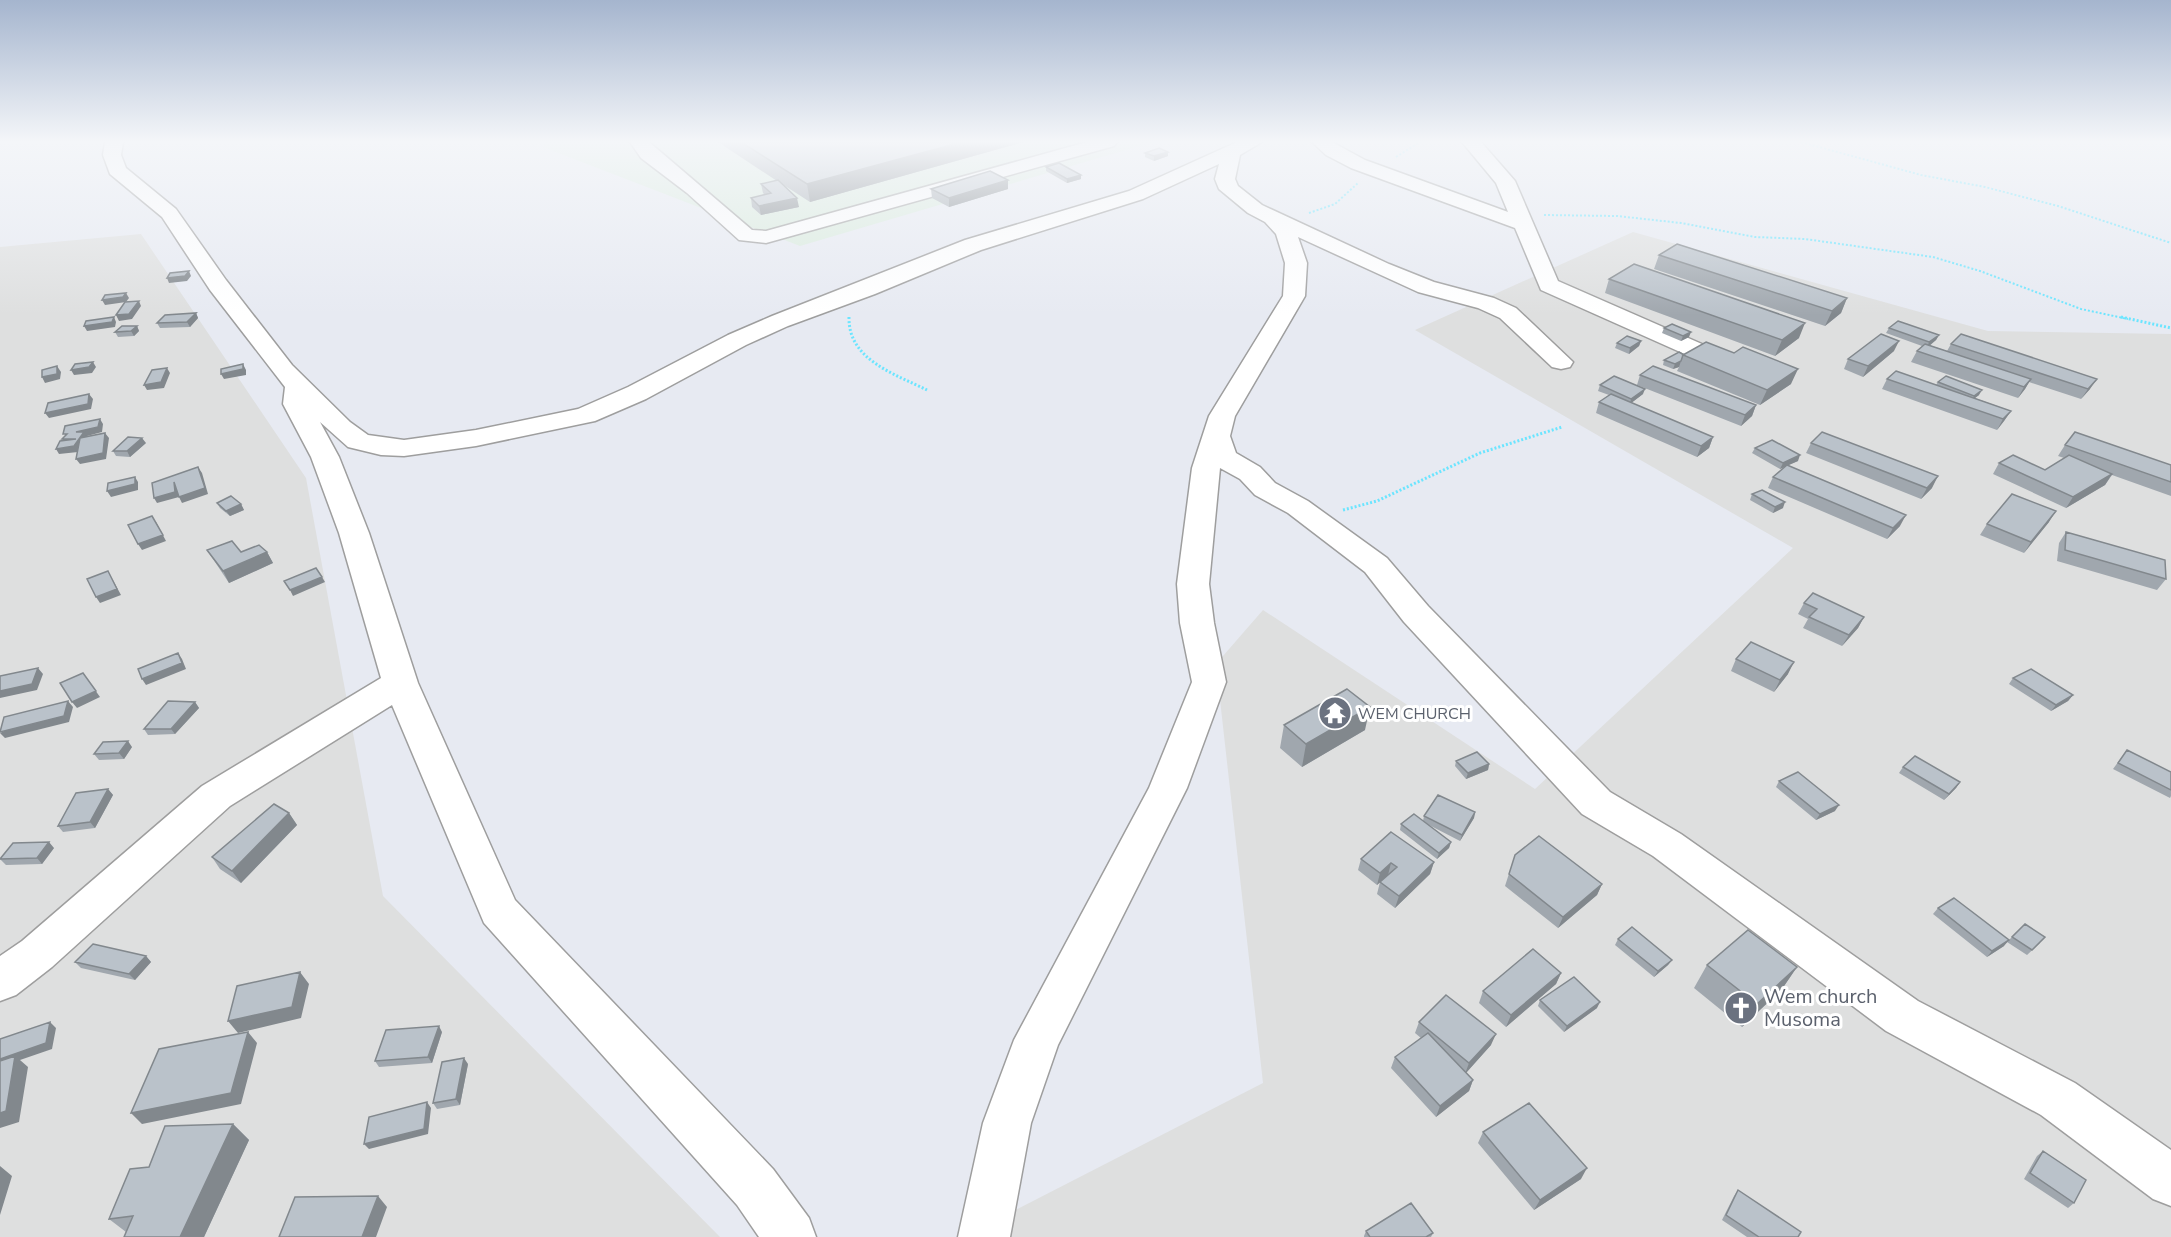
<svg xmlns="http://www.w3.org/2000/svg" width="2171" height="1237" font-family="'Nunito Sans',sans-serif">
	<style>
		.residential { fill: #dedfdf }
		.industrial { fill: #d9ebdd }
		.lines { fill: none; stroke-linecap: round; stroke-linejoin: round }
		.minor-casing { stroke: #9e9e9e; stroke-width: 3 }
		.path-far1 { stroke: #6be5ff; stroke-width: 2; stroke-dasharray: 2 2; stroke-linecap: butt }
		.path { stroke: #6be5ff; stroke-width: 3; stroke-dasharray: 2 2; stroke-linecap: butt }
		.minor { fill: #fff; fill-rule: evenodd }
		.wall { fill: #a0a7ae }
		.shaded-wall { fill: #82888d }
		.building { fill: #bac2ca; stroke: #82888d; stroke-width: 1.5 }
		.labels { text-anchor: middle; stroke-width: 6; stroke-linejoin: round; paint-order: stroke }
		.worship-label { font-size: 16px; fill: #5b616d; stroke: #fff; text-anchor: start }
		.near-worship-label { font-size: 20px; fill: #5b616d; stroke: #fff; text-anchor: start }
	</style>
	<rect width="100%" height="100%" fill="#e7eaf2"/>
	<path class="residential" d="M1633,232L1988,331L2171,334V1237H963L1263,1083L1216,664L1263,610L1535,789L1793,548L1415,330Z
		M141,234L306,478L383,896L720,1237H0V247Z"/>
	<path class="industrial" d="M546,142H1153L800,246L543,147Z"/>
	<g class="lines">
		<g class="minor-casing">
			<path id="minor" d="M105,142H123L121,155L126,168L176,209L226,280L292,365L350,422L368,435L404,440L476,430L578,409L628,387L728,335L772,316L965,240L1129,191L1237,142H1262L1240,155L1235,179L1238,186L1262,205L1389,264L1434,282L1494,298L1516,308L1573,362L1570,367L1561,369L1552,367L1500,318L1478,308L1418,292L1298,237L1307,263L1305,296L1235,416L1230,436L1236,453L1260,467L1275,483L1308,501L1387,558L1428,606L1610,792L1681,834L1918,1001L2075,1083L2171,1150V1206L2153,1199L2041,1115L1886,1031L1653,856L1582,814L1404,622L1365,572L1288,513L1255,495L1240,479L1220,468L1209,584L1214,623L1226,682L1187,788L1058,1045L1031,1123L1010,1237H958L983,1123L1014,1040L1149,788L1192,682L1180,623L1177,584L1192,468L1209,416L1283,296L1285,263L1276,234L1265,222L1248,213L1219,189L1215,179L1219,164L1143,199L981,250L875,294L788,326L746,345L646,399L595,421L476,446L404,456L381,455L348,447L320,422L339,457L369,533L418,683L515,900L773,1169L809,1218L816,1237H759L737,1205L484,923L392,705L230,806L52,967L16,995L0,1001V956L22,941L202,786L381,678L339,533L311,457L283,404L285,387L210,290L162,217L110,174L103,155Z
				M630,142H649L752,230L766,231L1087,142H1117L1114,146L766,243L739,240L687,193L641,158Z
				M1312,142H1332L1365,160L1508,212L1496,183L1462,142H1481L1515,181L1558,281L1743,362L1747,367L1743,372L1734,375L1725,372L1541,290L1515,228L1351,168L1326,155Z"/>
		</g>
		<path class="path-far1" d="M1801,142L1921,175L1985,187L2058,206L2171,243
			M1396,157L1420,142
			M1309,213L1335,204L1358,183
			M1544,215L1617,216L1681,223L1755,237L1805,239L1933,257L1980,271L2081,309L2128,319"/>
		<path class="path" d="M849,317C848,360 895,374 927,390
			M2121,317L2171,328
			M1343,510L1377,501L1480,453L1562,427"/>
		<use href="#minor" class="minor"/>
	</g>
	<path class="wall" d="M718,142H1023L810,202L779,182L799,207L761,215L752,207L751,198L765,195L763,193L761,184L777,181Z
		M1168,152V156L1154,161L1145,157V153Z
		M1046,167L1081,179L1067,183L1046,171Z
		M931,189H1008L949,207L932,198Z
		M1659,255L1847,298L1841,313L1825,326L1654,269Z
		M1609,279L1799,338L1775,356L1605,293Z
		M196,313L198,318L190,327L160,328L157,323Z
		M137,326L139,331L134,336L118,337L115,332Z
		M1664,328L1689,337L1681,341L1662,333Z
		M1889,328L1939,335L1936,340L1929,345L1947,351L1951,344L2090,389L2081,399L2029,382L2025,389L2018,398L1911,362L1917,351L1922,346L1886,333Z
		M1641,341L1639,346L1629,354L1615,348L1617,343Z
		M1894,351L1863,377L1844,369L1848,359Z
		M1684,355L1791,384L1760,405L1677,371L1679,367L1673,369L1663,365L1664,360Z
		M1640,375L1756,405L1752,416L1741,426L1637,385Z
		M1887,379L1936,385L1938,382L1979,395L1975,398L2011,411L2004,421L1997,430L1882,389Z
		M1600,385L1643,394L1631,403L1713,437L1709,448L1697,457L1596,413L1599,402L1609,395L1598,391Z
		M146,443L130,457L116,456L113,451Z
		M1811,443L1932,488L1921,499L1806,453Z
		M2065,445L2171,465V496L2112,475L2105,485L2066,508L1993,474L1999,463L2045,470L2064,458L2058,456Z
		M1755,448L1798,461L1788,465L1900,526L1887,539L1768,488L1773,477L1785,467L1780,469L1752,453Z
		M1752,494L1783,508L1773,513L1750,500Z
		M217,503L241,504L244,510L230,516L220,508Z
		M2049,522L2024,553L1980,535L1987,524Z
		M2066,532L2166,579L2157,590L2057,561L2059,543Z
		M207,550L241,552H267L273,563L229,583Z
		M1804,603L1864,617L1858,628L1842,646L1803,628L1808,619L1798,614Z
		M1736,659L1788,674L1774,692L1731,671Z
		M2013,678L2073,695L2068,701L2051,711L2009,684Z
		M195,702L199,708L175,734L148,735L144,729Z
		M1284,725L1365,730L1302,767L1280,748Z
		M132,747L124,759L99,760L94,754Z
		M2127,750L2171,772V796L2170,798L2113,769Z
		M1456,761L1489,764L1488,770L1466,779L1455,766Z
		M1903,767L1960,782L1956,788L1944,800L1899,773Z
		M1779,781L1835,811L1816,820L1776,787Z
		M108,789L113,795L95,828L63,832L58,826Z
		M1475,812L1474,818L1460,841L1429,825L1451,842L1449,848L1437,859L1400,830L1401,824L1423,821L1424,816Z
		M289,813L297,825L241,883L220,869L212,857Z
		M54,848L42,864L6,865L0,859Z
		M1515,855L1602,884L1597,895L1558,928L1505,886Z
		M1361,859L1434,862L1430,874L1395,908L1377,894L1380,882L1388,875L1377,885L1358,870Z
		M1938,908L2004,946L1987,957L1933,914Z
		M2025,924L2040,943L2027,955L2007,942Z
		M1618,939L1672,960L1668,965L1654,977L1615,945Z
		M146,956L151,962L135,980L81,968L75,962Z
		M1707,965L1797,967L1782,989L1742,1027L1694,988Z
		M1561,973L1556,984L1506,1027L1479,1003L1483,991Z
		M1540,1000L1597,1008L1564,1032L1538,1006Z
		M1419,1022L1491,1045L1466,1073L1473,1080L1469,1091L1436,1117L1391,1068L1395,1057L1421,1038L1415,1033Z
		M442,1032L432,1063L379,1067L375,1061Z
		M468,1064L460,1105L437,1109L433,1103Z
		M233,1124L249,1140L204,1237H124L126,1232L109,1219L149,1167Z
		M1483,1132L1581,1179L1534,1210L1478,1143Z
		M2043,1151L2074,1203L2068,1208L2024,1179L2037,1156Z
		M1738,1190L1798,1237H1747L1722,1220L1734,1196Z
		M1366,1231L1433,1233L1431,1237H1364V1236Z"/>
	<path class="shaded-wall" d="M962,142H1023L810,202L807,184Z
		M1168,152V156L1154,161V156Z
		M1081,175V179L1067,183V179Z
		M1008,180V189L949,207V198Z
		M797,198L799,207L761,215L759,206Z
		M189,271L191,276L187,281L169,283L167,278Z
		M126,293L129,298L126,302L105,305L102,300Z
		M1847,298L1841,313L1825,326L1832,311Z
		M139,301L141,306L132,319L119,321L116,315Z
		M196,313L198,318L190,327L187,322Z
		M114,317L116,322L115,327L87,331L84,326Z
		M1805,323L1799,338L1775,356L1782,340Z
		M137,326L139,331L134,336L131,331Z
		M1691,332L1689,337L1681,341L1683,336Z
		M1939,335L1936,340L1927,348L1929,342Z
		M1641,341L1639,346L1629,354L1630,348Z
		M1899,341L1894,351L1863,377L1868,366Z
		M1681,361L1679,367L1673,369L1675,364Z
		M93,362L96,367L92,373L74,375L71,370Z
		M243,364L246,370V375L224,379L221,374Z
		M57,366L61,372L60,379L45,383L42,377Z
		M167,368L170,373L164,388L147,390L144,385Z
		M1798,369L1791,384L1760,405L1767,390Z
		M2031,379L2025,389L2018,398L2024,387Z
		M2097,379L2090,389L2081,399L2088,389Z
		M1645,389L1643,394L1630,404L1631,399Z
		M1982,390L1979,395L1971,401L1974,396Z
		M89,394L93,399L91,409L49,418L45,413Z
		M1756,405L1752,416L1741,426L1745,415Z
		M2011,411L2004,421L1997,430L2003,419Z
		M100,419L103,424L102,432L87,436L88,437L78,452L59,454L56,449L74,446L76,432Z
		M105,433L109,438L106,459L80,464L76,459Z
		M1713,437L1709,448L1697,457L1701,446Z
		M142,438L146,443L130,457L127,451Z
		M1800,455L1798,461L1780,469L1783,463Z
		M198,467L202,473L208,494L182,503L179,497Z
		M2112,474L2105,485L2066,508L2073,497Z
		M1938,476L1932,488L1921,499L1927,488Z
		M135,477L138,482V490L111,497L107,491Z
		M174,482L179,497L157,503L154,498Z
		M1785,502L1783,508L1773,513L1775,507Z
		M241,504L244,510L230,516L226,511Z
		M2056,511L2049,522L2024,553L2031,542Z
		M1906,515L1900,526L1887,539L1893,528Z
		M156,522L166,541L142,550L138,544Z
		M267,552L273,563L229,583L223,571Z
		M108,571L121,595L100,603L96,597Z
		M322,577L325,582L293,596L290,590Z
		M1864,617L1858,628L1842,646L1849,635Z
		M178,653L182,659L186,669L146,685L142,679Z
		M1794,662L1788,674L1774,692L1780,680Z
		M38,668L43,674L37,690L0,698V691Z
		M83,673L100,697L77,708L72,702Z
		M2073,695L2068,701L2051,711L2056,705Z
		M68,701L73,707L69,722L5,738L0,733Z
		M195,702L199,708L175,734L171,729Z
		M1370,707L1365,730L1302,767L1306,744Z
		M128,741L132,747L124,759L119,753Z
		M1489,764L1488,770L1466,779L1468,773Z
		M1960,782L1956,788L1944,800L1949,794Z
		M108,789L113,795L95,828L90,822Z
		M1839,805L1835,811L1816,820L1820,814Z
		M1475,812L1474,818L1460,841L1462,835Z
		M289,813L297,825L241,883L232,871Z
		M49,842L54,848L42,864L37,858Z
		M1451,842L1449,848L1437,859L1439,853Z
		M1434,862L1430,874L1395,908L1399,896Z
		M1391,863L1388,875L1377,885L1380,873Z
		M1602,884L1597,895L1558,928L1563,917Z
		M2009,940L2004,946L1987,957L1992,951Z
		M146,956L151,962L135,980L129,974Z
		M1672,960L1668,965L1654,977L1658,971Z
		M1797,967L1782,989L1742,1027L1757,1004Z
		M300,972L309,984L301,1018L238,1033L228,1021Z
		M1561,973L1556,984L1506,1027L1511,1015Z
		M1600,1002L1597,1008L1564,1032L1567,1026Z
		M50,1022L56,1028L52,1049L20,1060L28,1067L19,1122L0,1128V1059Z
		M439,1026L442,1032L432,1063L428,1057Z
		M248,1032L257,1043L241,1104L142,1124L131,1113Z
		M1496,1034L1491,1045L1465,1074L1469,1063Z
		M464,1058L468,1064L460,1105L456,1099Z
		M1473,1080L1469,1091L1436,1117L1440,1106Z
		M427,1102L431,1108L428,1134L369,1149L364,1144Z
		M233,1124L249,1140L204,1237H180Z
		M0,1166L12,1176L0,1215Z
		M1587,1168L1581,1179L1534,1210L1540,1200Z
		M378,1196L387,1207L376,1237H362Z"/>
	<path class="building" d="M741,142H962L807,184Z
		M1159,148L1168,152L1154,156L1145,153Z
		M1059,163L1081,175L1067,179L1046,167Z
		M990,171L1008,180L949,198L931,189Z
		M778,180L797,198L759,206L751,198L771,193L761,184Z
		M1677,244L1847,298L1832,311L1659,255Z
		M1634,264L1805,323L1782,340L1609,279Z
		M189,271L185,276L167,278L170,273Z
		M126,293L123,297L102,300L105,295Z
		M139,301L129,314L116,315L125,302Z
		M196,313L187,322L157,323L165,315Z
		M114,317L112,322L84,326L86,321Z
		M1898,321L1939,335L1929,342L1889,328Z
		M1672,324L1691,332L1683,336L1664,328Z
		M122,326H137L131,331L115,332Z
		M1881,334L1899,341L1868,366L1848,359Z
		M1961,334L2097,379L2088,389L1951,344Z
		M1627,336L1641,341L1630,348L1617,343Z
		M1706,342L1734,353L1743,347L1798,369L1767,390L1683,355Z
		M1925,344L2031,379L2024,387L1917,351Z
		M1679,352L1684,355H1683L1681,361L1675,364L1664,360Z
		M93,362L89,367L71,370L75,364Z
		M243,364V369L221,374V369Z
		M57,366V374L42,377V370Z
		M1653,366L1756,405L1745,415L1640,375Z
		M167,368L161,382L144,385L152,370Z
		M1896,371L2011,411L2003,419L1887,379Z
		M1614,376L1645,389L1631,399L1600,385Z
		M1946,376L1982,390L1974,396L1938,382Z
		M89,394L88,404L45,413L48,403Z
		M1611,394L1713,437L1701,446L1599,402Z
		M100,419L98,427L76,432H84L74,446L56,449L60,441L76,439H62L67,434H63L65,426Z
		M1822,432L1938,476L1927,488L1811,443Z
		M2075,432L2171,465V482L2065,445Z
		M105,433L103,453L76,459L80,438Z
		M128,437L142,438L127,451H113Z
		M1772,440L1800,455L1783,463L1755,448Z
		M2013,455L2045,470L2069,455L2112,474L2073,497L1999,463Z
		M1787,465L1906,515L1893,528L1773,477Z
		M198,467L205,488L179,497L174,482L175,492L154,498L152,483Z
		M135,477V484L107,491L108,483Z
		M1762,490L1785,502L1775,507L1752,494Z
		M2012,494L2056,511L2031,542L1987,524Z
		M231,496L241,504L226,511L217,503Z
		M152,516L163,535L138,544L128,525Z
		M2066,532L2165,560L2166,579L2065,550Z
		M232,541L241,552L259,545L267,552L223,571L207,550Z
		M316,568L322,577L290,590L284,581Z
		M108,571L117,589L96,597L87,579Z
		M1813,593L1864,617L1849,635L1809,617L1817,609L1804,603Z
		M1751,642L1794,662L1780,680L1736,659Z
		M178,653L182,663L142,679L138,669Z
		M38,668L32,684L0,691V676Z
		M2031,669L2073,695L2056,705L2013,678Z
		M83,673L96,691L72,702L60,683Z
		M1347,689L1370,707L1306,744L1284,725Z
		M68,701L64,716L0,732L4,717Z
		M168,701L195,702L171,729H144Z
		M128,741L119,753L94,754L103,742Z
		M2127,750L2171,772V790L2118,763Z
		M1477,752L1489,764L1468,773L1456,761Z
		M1915,756L1960,782L1949,794L1903,767Z
		M1798,772L1839,805L1820,814L1779,781Z
		M108,789L90,822L58,826L76,793Z
		M1438,795L1475,812L1462,835L1424,816Z
		M274,804L289,813L232,871L212,857Z
		M1414,814L1451,842L1439,853L1401,824Z
		M1391,832L1434,862L1399,896L1380,882L1397,867L1391,863L1380,873L1361,859Z
		M1539,836L1602,884L1563,917L1509,874L1515,855Z
		M49,842L37,858L0,859L13,843Z
		M1954,898L2009,940L1992,951L1938,908Z
		M2025,924L2045,937L2032,950L2012,937Z
		M1632,927L1672,960L1658,971L1618,939Z
		M1748,930L1797,967L1757,1004L1707,965Z
		M93,944L146,956L129,974L75,962Z
		M1533,949L1561,973L1511,1015L1483,991Z
		M300,972L292,1007L228,1021L237,986Z
		M1574,977L1600,1002L1567,1026L1540,1000Z
		M1446,995L1496,1034L1469,1063L1419,1022Z
		M50,1022L46,1043L0,1059V1039Z
		M439,1026L428,1057L375,1061L386,1030Z
		M248,1032L231,1093L131,1113L159,1049Z
		M1428,1033L1473,1080L1440,1106L1395,1057Z
		M15,1056L6,1111L0,1113V1061Z
		M464,1058L456,1099L433,1103L442,1062Z
		M427,1102L424,1129L364,1144L369,1117Z
		M1529,1103L1587,1168L1540,1200L1483,1132Z
		M233,1124L180,1237H124L133,1216L109,1219L130,1169L149,1167L165,1126Z
		M2043,1151L2086,1180L2074,1203L2030,1173Z
		M1738,1190L1801,1232L1798,1237H1759L1726,1215Z
		M378,1196L362,1237H279L295,1197Z
		M1411,1203L1433,1233L1426,1237H1370L1366,1231Z"/>
	<linearGradient id="sky" x2="0" y2="1"><stop stop-color="#a5b5ce"/><stop offset="0.45" stop-color="#f4f6f9"/><stop offset="1" stop-color="#f4f6f9" stop-opacity="0"/></linearGradient>
	<rect width="2171" height="315" fill="url(#sky)"/>
	<defs>
		<g id="temple-disc" transform="scale(1.725)"><circle r="9.5" fill="#6b7280" stroke="#fff"/><path d="M0-6L5-2H3V0L6.5 2.5H4V6H1.5V3h-3V6H-4V2.5H-6.5L-3 0V-2H-5Z" fill="#fff"/></g>
		<g id="church-disc" transform="scale(1.725)"><circle r="9.5" fill="#6b7280" stroke="#fff"/><path d="M-1.2-6h2.4v3.5h3.3v2.4h-3.3V6h-2.4V-.1h-3.3v-2.4h3.3Z" fill="#fff"/></g>
	</defs>
	<g fill-rule="evenodd">
		<use href="#temple-disc" x="1335" y="713"/>
		<use href="#church-disc" x="1741" y="1008"/>
	</g>
	<g class="labels">
		<g class="worship-label">
			<text x="1358" y="719">WEM CHURCH</text>
		</g>
		<g class="near-worship-label">
			<text x="1764" y="1003">Wem church<tspan x="1764" dy="23">Musoma</tspan></text>
		</g>
	</g>
</svg>
